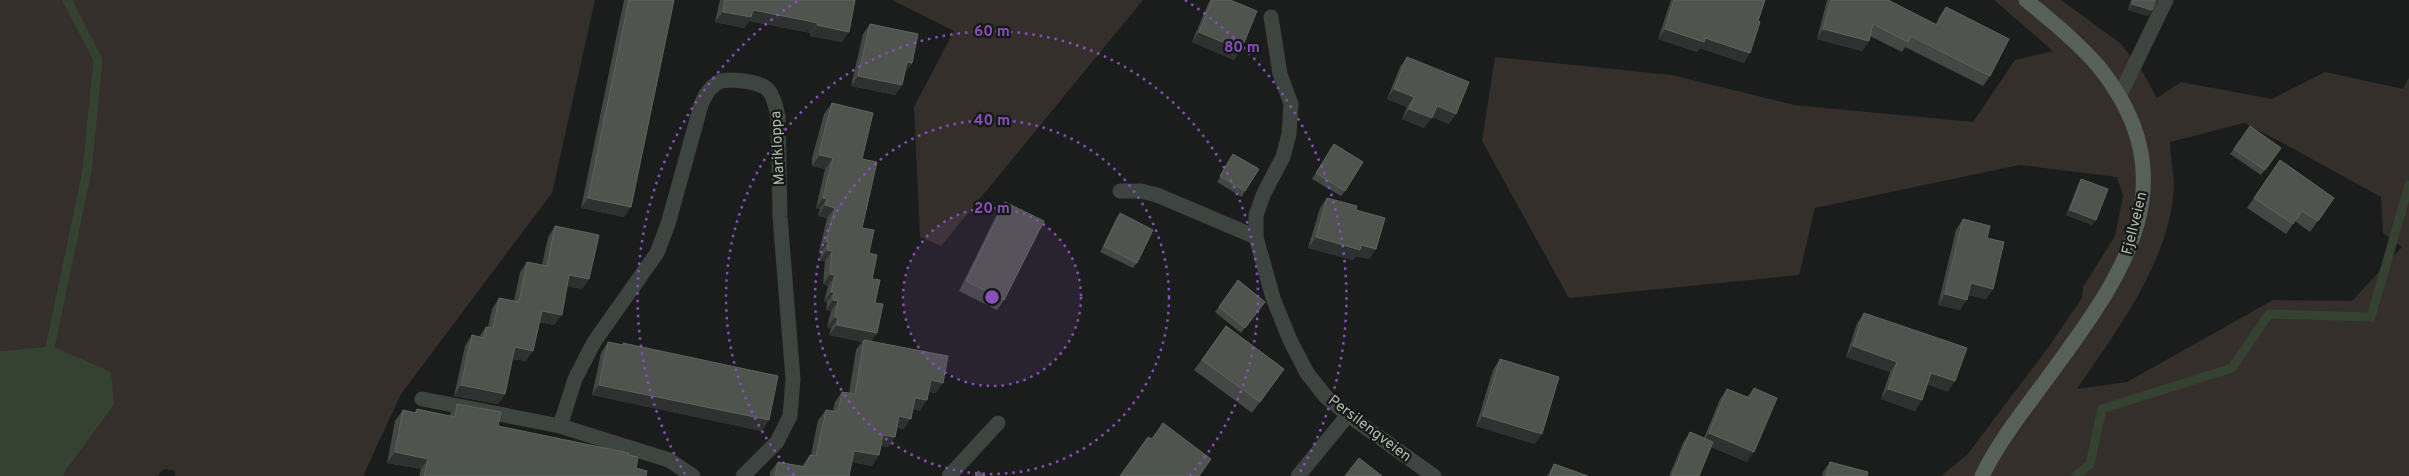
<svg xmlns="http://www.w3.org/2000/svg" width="2409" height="476" font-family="Overpass,sans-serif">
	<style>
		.green { fill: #352f2b; fill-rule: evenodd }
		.water { fill: #354131 }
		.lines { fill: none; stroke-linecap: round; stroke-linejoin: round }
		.stream { stroke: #354131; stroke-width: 9 }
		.minor { stroke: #3e443f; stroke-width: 15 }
		.major { stroke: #586159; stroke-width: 15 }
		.wall { fill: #434844 }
		.shaded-wall { fill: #2e312f }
		.building { fill: #4f544f; stroke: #5e645e }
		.ring { fill: none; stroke: #8850bb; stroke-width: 2.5; stroke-dasharray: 2.5 5 }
		.labels { text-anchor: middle; stroke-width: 4.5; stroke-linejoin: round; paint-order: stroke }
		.street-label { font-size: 15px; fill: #aebcae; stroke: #161817 }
		.centre { fill: #8850bb; stroke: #161817; stroke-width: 2.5 }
		.ring-label { font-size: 15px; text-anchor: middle; font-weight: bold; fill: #8850bb; stroke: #161817; stroke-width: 4.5; stroke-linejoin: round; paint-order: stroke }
	</style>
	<rect width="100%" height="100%" fill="#1b1d1c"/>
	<path class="green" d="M0,0H595L552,193L401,394L363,476H175V471L164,469L157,476H62L114,405L52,346L0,351Z
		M892,0H1143L941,246L920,237L914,107L954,31Z
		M1994,0H2061L2120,43L2142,71L2157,98L2181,82L2272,99L2325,72L2403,89L2409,78V476H1941L1967,455L2048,348L2082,298L2083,287L2115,236L2123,196L2117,177L2019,165L1815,208L1799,275L1569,298L1482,141L1495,57L1672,75L1794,105L1973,122L2015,60L2053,51ZM2244,123L2281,142L2381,197L2383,233L2402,247L2352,301L2273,300L2127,382L2077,389C2117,330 2170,261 2174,187C2174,172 2170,157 2170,142Z"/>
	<path class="water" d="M52,346L111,372L114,405L62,476H0V351Z"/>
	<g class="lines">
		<path class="stream" d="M48,357L87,171L98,60L67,0
			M2076,476L2090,464L2102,409L2232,368L2269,314L2371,317L2409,185"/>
		<path class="minor" d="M1271,17L1280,74L1291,104L1289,134L1283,157L1264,193L1256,215V237L1273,298L1290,340L1307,373L1326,397L1348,415L1434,476
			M2120,95L2166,0
			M1120,191H1141L1157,195L1256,237
			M422,399L560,426L669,460L693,476
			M560,426L575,379L594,342L657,253L668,224L701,105C705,96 708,89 717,83C726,77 762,81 769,91C775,99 776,108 778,117L780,217L793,379L790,416L777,442L743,476
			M949,476L998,423
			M1298,476L1348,415"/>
		<path class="major" d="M1982,476C2001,437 2029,404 2054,369C2126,271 2189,180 2099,67C2078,42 2051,21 2026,0"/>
	</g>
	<path class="wall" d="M624,0H674L631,207L624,217L581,208Z
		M720,0H855L842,42L810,36L811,33L749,21L744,28L715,22Z
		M1210,0H1230L1241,50L1234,60L1192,42L1208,4Z
		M1671,0H1765L1744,63L1700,48L1697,52L1658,39Z
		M1827,0H1888L1936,24L1939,17L1946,7L1990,76L1983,86L1905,47L1902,52L1870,36L1869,41L1862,51L1817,39Z
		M2131,0H2156L2152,10L2148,16L2128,10Z
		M870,24L912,63L905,72L902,85L895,95L851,86L863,34Z
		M1407,57L1449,124L1432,117L1424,128L1402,119L1407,107L1387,99L1400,67Z
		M832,103L862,159V228L869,253L875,303L877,333L871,341L936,393L929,392L920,411L913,409L904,429L897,428L895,437L888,447L881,446L879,455L872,466L852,462L849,476H770V472L778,462L802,466L810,455H811L818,420L826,410L833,411L835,402L842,392L849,393L856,350L862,342L829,335L831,328L827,327L831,311L826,310L827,302H824L828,286L823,284L825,261L820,260L821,252H819L827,218L818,216L820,209L816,208L825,169L812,166V158L824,114Z
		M2250,126L2281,148L2261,175L2230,154Z
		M1334,144L1345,191L1341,196L1312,179Z
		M1233,154L1245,191L1242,197L1217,182Z
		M2280,160L2334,198L2310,232L2295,221L2286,234L2247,208Z
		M2081,179L2092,225L2066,215L2078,185Z
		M1327,198L1356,210L1376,249L1369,259L1356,256L1353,260L1308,248L1320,208Z
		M1005,202L1004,300L997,310L959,291L998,212Z
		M1120,213L1137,263L1133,268L1100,252L1116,219Z
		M1963,219L1987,238L1993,289L1986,299L1968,295L1960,310L1938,305L1956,230Z
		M555,226L589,279L582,289L567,286L554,325L539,322L526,361L512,359L505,394L498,404L454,396L465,346L472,335L479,337L486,327H488L492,309L499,298L514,301L520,272L527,262L542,265L548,237Z
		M1238,280L1265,302L1241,333L1215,312Z
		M1864,313L1948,392L1927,384L1915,411L1881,399L1890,372L1846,357L1857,323Z
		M1226,326L1284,369L1252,413L1194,370Z
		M608,342L622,345L623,343L762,431L592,395L601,353Z
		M1500,359L1535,444L1476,426L1493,370Z
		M1754,388L1747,462L1711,447L1699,476H1669L1683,443L1690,432L1704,438L1720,399L1727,389L1747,397Z
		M457,404L498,426L628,455L636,468L646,476H419L421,469L387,463L395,421L403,410L414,413L417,409L450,416V414Z
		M1830,462L1867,476H1822L1823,472Z
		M1554,464L1588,476H1547Z"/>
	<path class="shaded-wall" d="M2132,4L2152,10L2148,16L2128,10Z
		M753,10L818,23L811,33L749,21L744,28L715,22L723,12Z
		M817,25L849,32L842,42L810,36Z
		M1665,29L1705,38L1750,53L1744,63L1700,48L1697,52L1658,39Z
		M1823,29L1869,41L1862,51L1817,39Z
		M1199,32L1241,50L1234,60L1192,42Z
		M907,62L912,63L904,73Z
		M858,76L902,85L895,95L851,86Z
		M1394,89L1414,97L1407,107L1387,99Z
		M1437,106L1456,114L1449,124L1429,116Z
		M1409,109L1432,118L1424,128L1402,119Z
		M820,155L833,158L825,169L812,166Z
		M588,198L631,207L624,217L581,208Z
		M823,198L827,199L820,209L816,208Z
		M825,205L835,208L827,218L818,216Z
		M2070,210L2096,220L2092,225L2066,215Z
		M1316,237L1361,245L1376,249L1369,259L1356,256L1353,260L1308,248Z
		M826,242H828L821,252H819Z
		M827,250L832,251L825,261L820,260Z
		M830,274L835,275L828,286L823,284Z
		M569,275L589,279L582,289L562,285Z
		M1971,283L1993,289L1986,299L1964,294Z
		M831,292H834L827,302H824Z
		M1945,294L1967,300L1960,310L1938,305Z
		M833,300L838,301L831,311L826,310Z
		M542,311L562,315L554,325L534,321Z
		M835,317L838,318L831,328L827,327Z
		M837,325L877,333L870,343L864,340L862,342L829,335Z
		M1853,346L1897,362L1890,372L1846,357Z
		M515,347L533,351L526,361L508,358Z
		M1931,373L1955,381L1948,392L1924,383Z
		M931,380L943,383L936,393L924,391Z
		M461,385L505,394L498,404L454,396Z
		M599,385L769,420L762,431L592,395Z
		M1888,389L1922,400L1915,411L1881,399Z
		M915,398L927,400L920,411L908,408Z
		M899,416L911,419L904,429L892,427Z
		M1483,416L1542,434L1535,444L1476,426Z
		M1709,433L1754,452L1747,462L1702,443Z
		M883,435L895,437L888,447L876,445Z
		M854,451L879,455L872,466L847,461Z
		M395,452L428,459L421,469L387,463Z"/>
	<path class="building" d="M629,0H674L631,207L588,198Z
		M725,0H855L849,32L817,25L818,23L753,10L751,17L723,12Z
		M1212,0H1230L1257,11L1241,50L1199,32Z
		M1674,0H1765L1758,21L1760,22L1750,53L1705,38L1704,42L1665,29Z
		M1831,0H1888L1937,25L1946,7L2009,39L1990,76L1911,36L1908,42L1873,24L1869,41L1823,29Z
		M2133,0H2156L2152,10L2132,4Z
		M870,24L918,34L912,63L907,62L902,85L858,76Z
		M1407,57L1469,82L1456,114L1437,106L1432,118L1409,109L1414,97L1394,89Z
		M832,103L873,113L862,159L877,162L862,228L874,230L869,253L877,255L872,279L880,280L875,303L883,304L877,333L837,325L838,318L835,317L838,301L833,300L834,292H831L835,275L830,274L832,251L827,250L828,242H826L835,208L825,205L827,199L823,198L833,158L820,155V148Z
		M2250,126L2281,148L2265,170L2234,149Z
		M1334,144L1363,162L1345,191L1316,173Z
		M1233,154L1259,169L1245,191L1220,176Z
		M2280,160L2334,198L2318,221L2302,211L2293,224L2254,198Z
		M2081,179L2108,189L2096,220L2070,210Z
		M1327,198L1357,206L1356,210L1385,218L1376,249L1361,245L1360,250L1316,237Z
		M1005,202L1044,221L1004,300L966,281Z
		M1120,213L1153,230L1137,263L1104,246Z
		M1963,219L1990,226L1987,238L2004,242L1993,289L1971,283L1967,300L1945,294Z
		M555,226L599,235L589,279L569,275L562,315L542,311L533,351L515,347L505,394L461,385L472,335L484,338L486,327L493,328L499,298L519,302L527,262L547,266Z
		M1238,280L1265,302L1245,328L1219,307Z
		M1864,313L1967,348L1955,381L1931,373L1922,400L1888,389L1897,362L1853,346Z
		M1226,326L1284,369L1260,402L1202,360Z
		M864,340L948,356L943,383L931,380L927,400L915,398L911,419L899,416L895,437L883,435L879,455L854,451L849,476H775L778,462L805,467L810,455L816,456L826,410L838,412L842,392L855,394Z
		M608,342L623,345V343L778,376L769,420L599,385Z
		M1500,359L1559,377L1542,434L1483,416Z
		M1754,388L1777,398L1754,452L1709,433L1727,389L1750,398Z
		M457,404L501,412L498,426L629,453L628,455L638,457L636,468L647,471L646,476H424L428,459L395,452L403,410L416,413L417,409L455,417Z
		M1163,423L1211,459L1199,476H1120L1148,437L1152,439Z
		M1690,432L1713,442L1699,476H1672Z
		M1359,458L1382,476H1345Z
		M1830,462L1868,472L1867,476H1826Z
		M1554,464L1588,476H1550Z
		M978,471L985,476H975Z"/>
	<circle cx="992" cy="297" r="89" fill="#8850bb" fill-opacity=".12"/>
	<g class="ring">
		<circle cx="992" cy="297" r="89"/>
		<circle cx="992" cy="297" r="177"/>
		<path d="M794 475A266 266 0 1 1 1190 475"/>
		<path d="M685 474A354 354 0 0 1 799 0M1185 0A354 354 0 0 1 1299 474"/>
	</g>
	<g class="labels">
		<g class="street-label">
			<text transform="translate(777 148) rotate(-93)" y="5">Marikloppa</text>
			<text transform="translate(2134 223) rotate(-76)" y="5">Fjellveien</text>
			<text transform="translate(1370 428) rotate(37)" y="5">Persilengveien</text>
		</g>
	</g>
	<circle cx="992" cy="297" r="8" class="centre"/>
	<g class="ring-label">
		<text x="992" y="36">60 m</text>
		<text x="1242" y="52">80 m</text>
		<text x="992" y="125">40 m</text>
		<text x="992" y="213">20 m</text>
	</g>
</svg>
